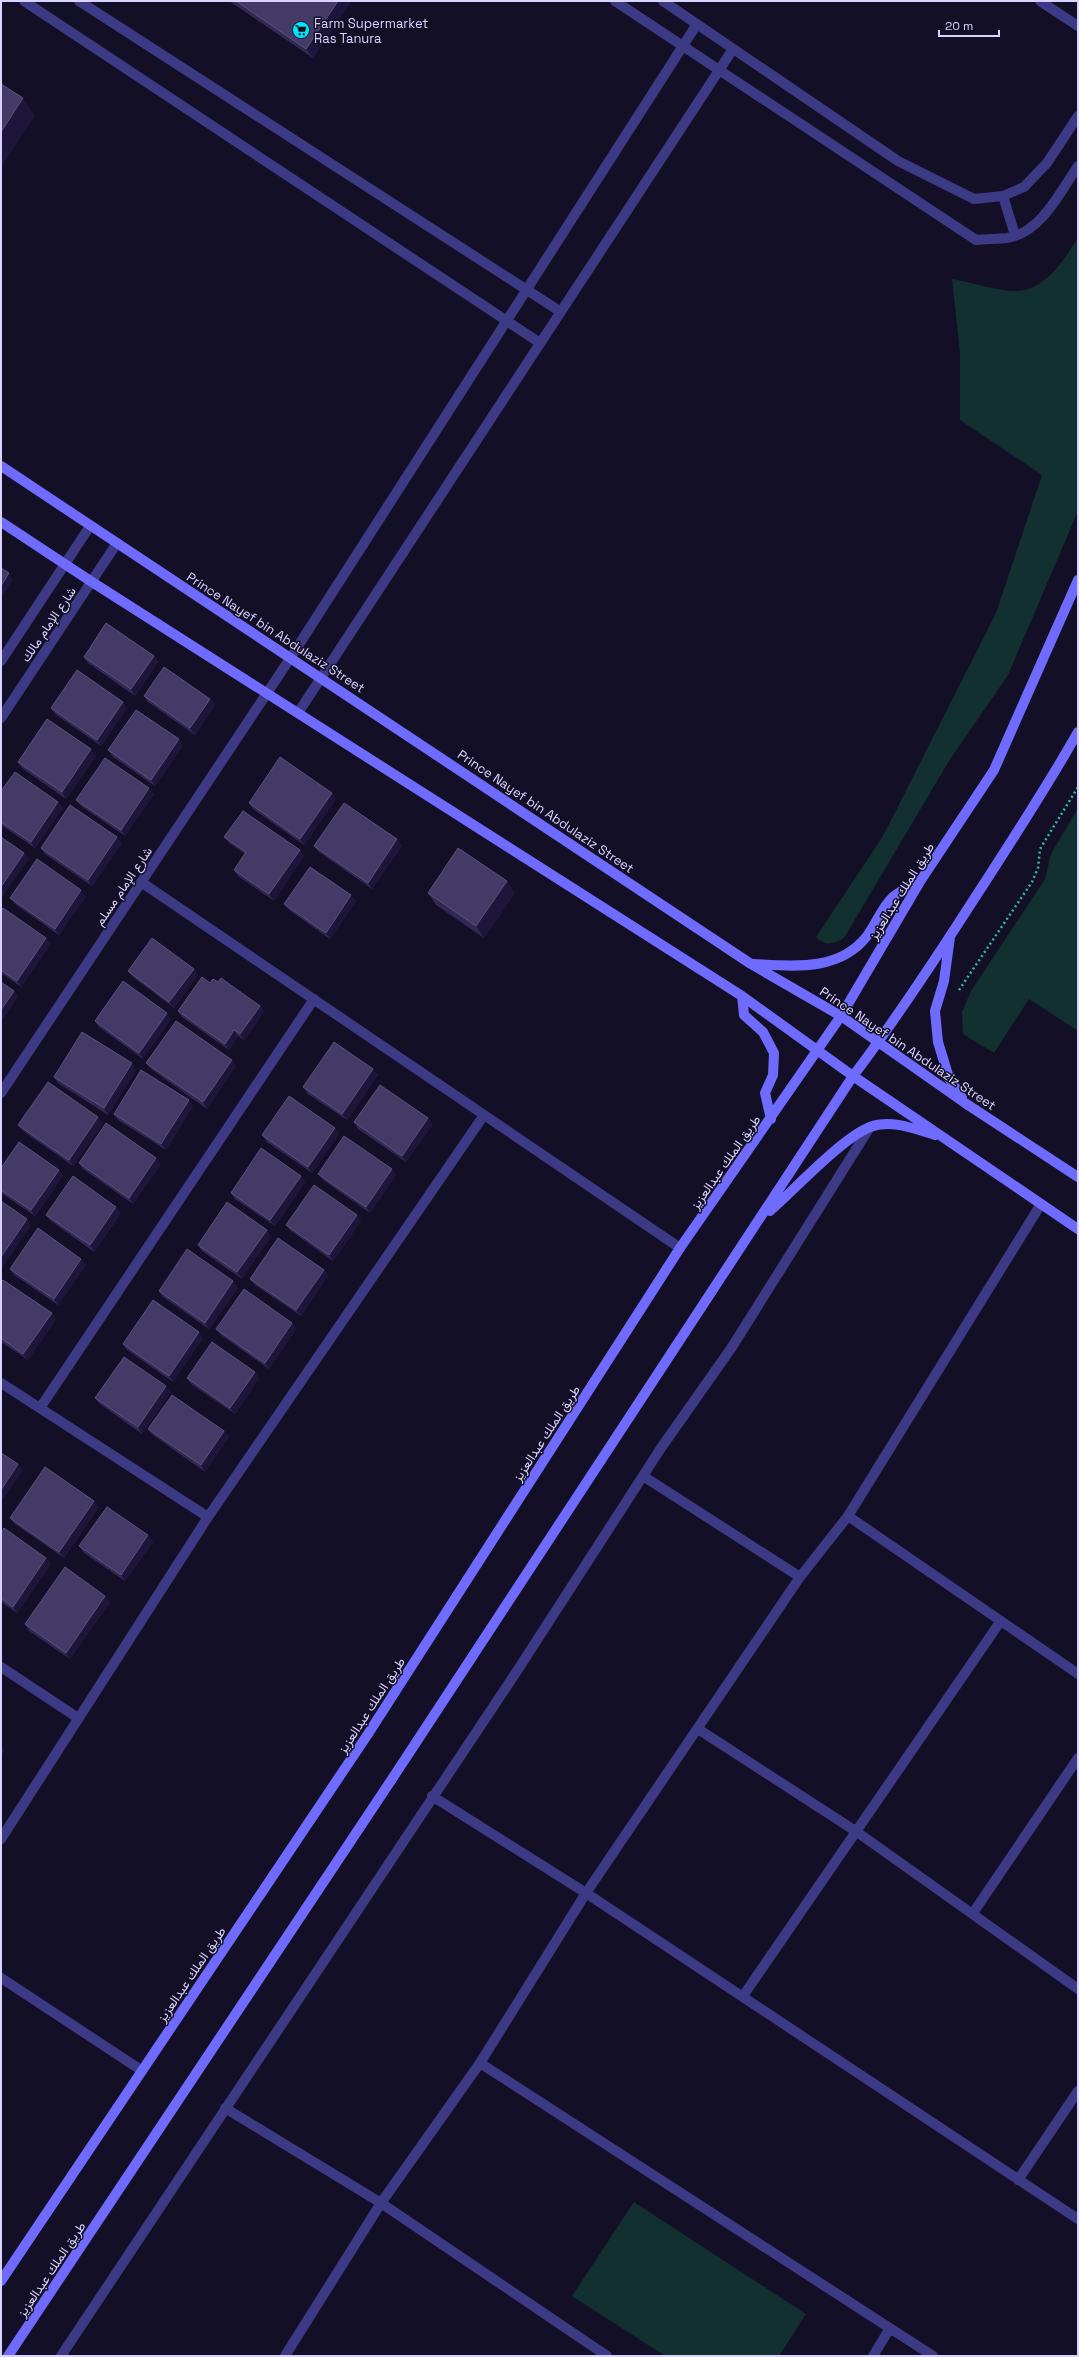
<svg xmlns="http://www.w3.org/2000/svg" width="1079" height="2357" font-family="'Space Grotesk',Vazirmatn,sans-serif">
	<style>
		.green { fill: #12302f }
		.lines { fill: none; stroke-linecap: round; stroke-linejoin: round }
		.path { stroke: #2fb8b0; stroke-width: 2.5; stroke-dasharray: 2 3; stroke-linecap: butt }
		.street { stroke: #3d3a85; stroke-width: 10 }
		.secondary { stroke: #6f6bff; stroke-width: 10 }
		.wall { fill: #312854 }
		.shaded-wall { fill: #1d163a }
		.building { fill: #433a66; stroke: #5a527e }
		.labels { text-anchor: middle; stroke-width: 3; stroke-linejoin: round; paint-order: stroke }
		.poi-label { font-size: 13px; fill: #d9d4ff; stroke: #130f26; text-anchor: start }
		.street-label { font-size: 13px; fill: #d9d4ff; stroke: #130f26 }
	</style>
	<rect width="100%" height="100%" fill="#130f26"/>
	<path class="green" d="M1078,238V511L1008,675L949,761L844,938C833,944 826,947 816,937L883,836L996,613L1042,475L960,420V353L952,279C970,282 998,291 1015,291C1046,291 1064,259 1078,238Z
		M1078,808V1031L1029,999L994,1053L963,1034L962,1012L971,991L1045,879L1051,854Z
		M634,2202L806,2314L779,2356H665L572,2296Z"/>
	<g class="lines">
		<path class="path" d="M959,990L1032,882L1038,868L1040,849L1078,787"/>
		<path class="street" d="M24,1L540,343
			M79,1L561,312
			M615,1L976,240C986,239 996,239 1007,238C1041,233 1060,192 1078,166
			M663,1L898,161L974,199L1003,196L1024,187L1047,163L1078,116
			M1040,1L1078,26
			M1003,196L1015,235
			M1,661L90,526
			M298,713L733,49
			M1,718L117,543
			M141,882L680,1248
			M1,1093L291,657L697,24
			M1,1383L208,1517
			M40,1408L314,999
			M643,1476L800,1577
			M848,1516L1078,1674
			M1,1667L78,1718
			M698,1729L857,1832L1078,1989
			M432,1796L586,1893L1078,2219
			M1,1839L208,1517L484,1115
			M973,1913L1078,1758
			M1,1978L141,2070
			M743,1996L1000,1622
			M480,2063L933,2356
			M225,2108L381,2203L607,2356
			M1018,2180L1078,2091
			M61,2356L517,1671L661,1448L732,1347L870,1127
			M285,2356L381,2203L480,2063L586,1893L800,1577L848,1516L1041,1204
			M873,2356L890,2328"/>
		<path class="secondary" d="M1,466L751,964L841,1016L965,1103L1078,1177
			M1,522L92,582L742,996L853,1076L1078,1229
			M950,937L944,981L935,1011L938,1042L949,1078L962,1098
			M753,964C793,966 839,972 867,936C876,924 882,907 893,897C900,891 911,886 919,881
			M742,996L744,1015L763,1032L774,1053L773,1075L765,1093L771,1119
			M770,1211C794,1190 842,1138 870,1127C891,1119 915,1129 935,1135
			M1,2281L368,1734L680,1248L841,1016L921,880L994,770L1078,580
			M8,2356L396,1773L853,1076C890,1028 923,977 956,927C998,862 1040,799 1078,732"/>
	</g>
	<path class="wall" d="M229,1H351L313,58Z
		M154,656L158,662L135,696L88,663L84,657Z
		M144,696L210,699L215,705L195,735L148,702Z
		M51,708H127L101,746L55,714Z
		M183,746L155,786L113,757L108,750Z
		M96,756L66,799L22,768L18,762Z
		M1,791L63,808L35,848L1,825Z
		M332,793L336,799L304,845L253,809L249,803Z
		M154,794L125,836L81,806L76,800Z
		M224,837L304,856L274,901L238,876L234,870L245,854L229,843Z
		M397,839L402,846L372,889L319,852L314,846Z
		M122,843L92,886L45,854L41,848Z
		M428,893H515L484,938L436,905Z
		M86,896L59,935L15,904L10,898Z
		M356,901L330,939L289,910L284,904Z
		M1,912L51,944L21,987L1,973Z
		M194,969L198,975L174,1008L133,977L128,971Z
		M218,982L260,1006L264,1012L244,1040L238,1036L229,1050L182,1017L178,1011L210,983Z
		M171,1019L143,1059L99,1027L95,1021Z
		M146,1063L236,1066L207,1109L151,1069Z
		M373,1069L378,1075L347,1120L308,1094L303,1087Z
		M136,1070L108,1115L58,1083L54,1077Z
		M193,1106L166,1150L118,1120L114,1114Z
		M428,1118L432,1125L406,1162L358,1129L354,1122Z
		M103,1123L73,1166L23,1131L18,1125Z
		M335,1128L339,1134L312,1173L267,1142L262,1135Z
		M79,1163L161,1164L133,1204L83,1169Z
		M1,1168L59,1170L63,1176L35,1216L1,1193Z
		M318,1174L396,1175L370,1213L323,1180Z
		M301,1176L305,1182L275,1226L235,1199L231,1193Z
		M121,1213L94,1252L51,1221L46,1215Z
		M361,1221L333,1261L291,1231L286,1225Z
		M271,1236L242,1279L202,1251L198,1245Z
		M86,1265L58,1305L14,1275L10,1269Z
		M324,1270L328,1276L301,1316L255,1285L250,1279Z
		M233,1281L238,1288L209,1329L163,1297L159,1291Z
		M1,1283L52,1313L56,1319L28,1360L1,1342Z
		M216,1329H296L269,1369L221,1335Z
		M203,1338L173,1382L127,1350L123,1344Z
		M255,1372L259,1378L235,1414L191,1384L187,1378Z
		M166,1386L170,1393L142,1434L100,1404L95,1398Z
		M148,1429L224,1431L229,1437L205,1472L153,1435Z
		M99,1507L64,1558L15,1524L10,1518Z
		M1,1533L46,1558L51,1564L17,1613L1,1602Z
		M148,1535L153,1542L125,1581L84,1553L79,1546Z
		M105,1596L110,1602L70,1659L29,1631L25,1624Z"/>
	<path class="shaded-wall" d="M338,1H351L313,58L306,49Z
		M23,98L35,116L2,166H1V132Z
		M9,573L13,580L1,598V586Z
		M154,656L158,662L135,696L131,689Z
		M210,699L215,705L195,735L190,728Z
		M123,702L127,708L101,746L97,740Z
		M179,739L183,746L155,786L151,780Z
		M91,749L96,756L66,799L62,792Z
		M149,788L154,794L125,836L121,830Z
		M332,793L336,799L304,845L300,839Z
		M58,802L63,808L35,848L31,842Z
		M117,837L122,843L92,886L88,880Z
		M397,839L402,846L372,889L368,883Z
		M300,850L304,856L274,901L269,894Z
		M24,853L29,859L1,899V887Z
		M507,881L515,893L484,938L476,926Z
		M81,890L86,896L59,935L55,929Z
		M351,895L356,901L330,939L326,933Z
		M46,938L51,944L21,987L17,981Z
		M194,969L198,975L174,1008L169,1002Z
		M14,991L18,997L1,1022V1010Z
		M260,1006L264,1012L244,1040L240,1034Z
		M167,1013L171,1019L143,1059L139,1053Z
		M234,1030L238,1036L229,1050L225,1044Z
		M232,1060L236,1066L207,1109L203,1102Z
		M132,1063L136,1070L108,1115L104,1108Z
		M373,1069L378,1075L347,1120L342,1114Z
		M189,1100L193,1106L166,1150L161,1144Z
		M98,1117L103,1123L73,1166L69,1160Z
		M428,1118L432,1125L406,1162L402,1156Z
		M335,1128L339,1134L312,1173L308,1167Z
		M156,1158L161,1164L133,1204L129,1198Z
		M392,1169L396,1175L370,1213L366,1207Z
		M59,1170L63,1176L35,1216L31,1210Z
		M301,1176L305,1182L275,1226L270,1220Z
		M116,1207L121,1213L94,1252L90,1245Z
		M357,1215L361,1221L333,1261L329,1255Z
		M27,1219L31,1226L1,1269V1257Z
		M267,1230L271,1236L242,1279L237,1272Z
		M81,1259L86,1265L58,1305L54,1299Z
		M324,1270L328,1276L301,1316L296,1310Z
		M233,1281L238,1288L209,1329L205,1323Z
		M52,1313L56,1319L28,1360L23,1354Z
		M292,1323L296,1329L269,1369L265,1363Z
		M199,1332L203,1338L173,1382L169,1376Z
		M255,1372L259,1378L235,1414L230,1408Z
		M166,1386L170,1393L142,1434L138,1427Z
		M224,1431L229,1437L205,1472L201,1465Z
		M18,1464L23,1471L1,1502V1490Z
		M94,1501L99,1507L64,1558L59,1552Z
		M148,1535L153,1542L125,1581L121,1575Z
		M46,1558L51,1564L17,1613L13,1607Z
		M105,1596L110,1602L70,1659L66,1653Z
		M1,1745L5,1750L1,1757Z"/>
	<path class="building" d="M236,1H338L306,49Z
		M1,84L23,98L1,132Z
		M1,568L9,573L1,586Z
		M106,623L154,656L131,689L84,657Z
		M164,667L210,699L190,728L144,696Z
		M77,670L123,702L97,740L51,708Z
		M136,710L179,739L151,780L108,750Z
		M47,719L91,749L62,792L18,762Z
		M280,757L332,793L300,839L249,803Z
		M105,758L149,788L121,830L76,800Z
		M15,772L58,802L31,842L1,822V791Z
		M344,803L397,839L368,883L314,846Z
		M70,805L117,837L88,880L41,848Z
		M243,811L300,850L269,894L234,870L246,852L224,837Z
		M1,837L24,853L1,887Z
		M458,848L507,881L476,926L428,893Z
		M37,859L81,890L55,929L10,898Z
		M310,867L351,895L326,933L284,904Z
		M3,908L46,938L17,981L1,970V912Z
		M152,938L194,969L169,1002L128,971Z
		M202,977L210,983L213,979L218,982L221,978L260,1006L240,1034L234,1030L225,1044L178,1011Z
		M123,981L167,1013L139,1053L95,1021Z
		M1,982L14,991L1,1010Z
		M176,1021L232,1060L203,1102L146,1063Z
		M82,1032L132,1063L104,1108L54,1077Z
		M334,1042L373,1069L342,1114L303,1087Z
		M141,1070L189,1100L161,1144L114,1114Z
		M48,1082L98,1117L69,1160L18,1125Z
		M380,1085L428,1118L402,1156L354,1122Z
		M289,1096L335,1128L308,1167L262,1135Z
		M106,1123L156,1158L129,1198L79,1163Z
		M344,1136L392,1169L366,1207L318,1174Z
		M19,1142L59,1170L31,1210L1,1190V1168Z
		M261,1148L301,1176L270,1220L231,1193Z
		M73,1176L116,1207L90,1245L46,1215Z
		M314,1185L357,1215L329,1255L286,1225Z
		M1,1201L27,1219L1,1257Z
		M227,1202L267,1230L237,1272L198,1245Z
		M38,1228L81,1259L54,1299L10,1269Z
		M278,1238L324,1270L296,1310L250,1279Z
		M187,1249L233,1281L205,1323L159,1291Z
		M3,1280L52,1313L23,1354L1,1338V1283Z
		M244,1289L292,1323L265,1363L216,1329Z
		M153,1300L199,1332L169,1376L123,1344Z
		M212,1342L255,1372L230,1408L187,1378Z
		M124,1357L166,1386L138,1427L95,1398Z
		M172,1395L224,1431L201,1465L148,1429Z
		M1,1453L18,1464L1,1490Z
		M45,1467L94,1501L59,1552L10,1518Z
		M107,1507L148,1535L121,1575L79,1546Z
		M4,1528L46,1558L13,1607L1,1598V1533Z
		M65,1567L105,1596L66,1653L25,1624Z"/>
	<defs>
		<g id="supermarket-disc" transform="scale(0.9)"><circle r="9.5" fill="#00e5ff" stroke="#130f26"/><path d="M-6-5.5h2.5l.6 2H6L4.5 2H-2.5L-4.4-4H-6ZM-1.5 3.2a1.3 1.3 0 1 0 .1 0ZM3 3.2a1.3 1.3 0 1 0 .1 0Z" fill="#111"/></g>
	</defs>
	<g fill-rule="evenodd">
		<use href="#supermarket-disc" x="301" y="30"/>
	</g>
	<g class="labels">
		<g class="poi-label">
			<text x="314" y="28">Farm Supermarket<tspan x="314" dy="15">Ras Tanura</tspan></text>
		</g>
		<g class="street-label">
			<text transform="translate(48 624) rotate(-56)" y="5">شارع الإمام مالك</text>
			<text transform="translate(276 632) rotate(33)" y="5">Prince Nayef bin Abdulaziz Street</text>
			<text transform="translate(546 811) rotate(34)" y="5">Prince Nayef bin Abdulaziz Street</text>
			<text transform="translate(123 886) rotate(-56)" y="5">شارع الإمام مسلم</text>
			<text transform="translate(901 891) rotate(-58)" y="5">طريق الملك عبدالعزيز</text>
			<text transform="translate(908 1048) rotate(34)" y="5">Prince Nayef bin Abdulaziz Street</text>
			<text transform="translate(725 1162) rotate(-55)" y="5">طريق الملك عبدالعزيز</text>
			<text transform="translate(546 1433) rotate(-57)" y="5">طريق الملك عبدالعزيز</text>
			<text transform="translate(371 1705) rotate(-57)" y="5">طريق الملك عبدالعزيز</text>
			<text transform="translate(191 1974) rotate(-56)" y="5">طريق الملك عبدالعزيز</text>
			<text transform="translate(51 2269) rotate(-56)" y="5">طريق الملك عبدالعزيز</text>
		</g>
	</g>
	<rect width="1079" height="2357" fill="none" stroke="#d9d4ff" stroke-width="4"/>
	<path d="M939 30v6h60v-6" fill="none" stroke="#d9d4ff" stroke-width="2"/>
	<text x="945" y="30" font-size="12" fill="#d9d4ff" stroke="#130f26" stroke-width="3" paint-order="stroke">20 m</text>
</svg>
